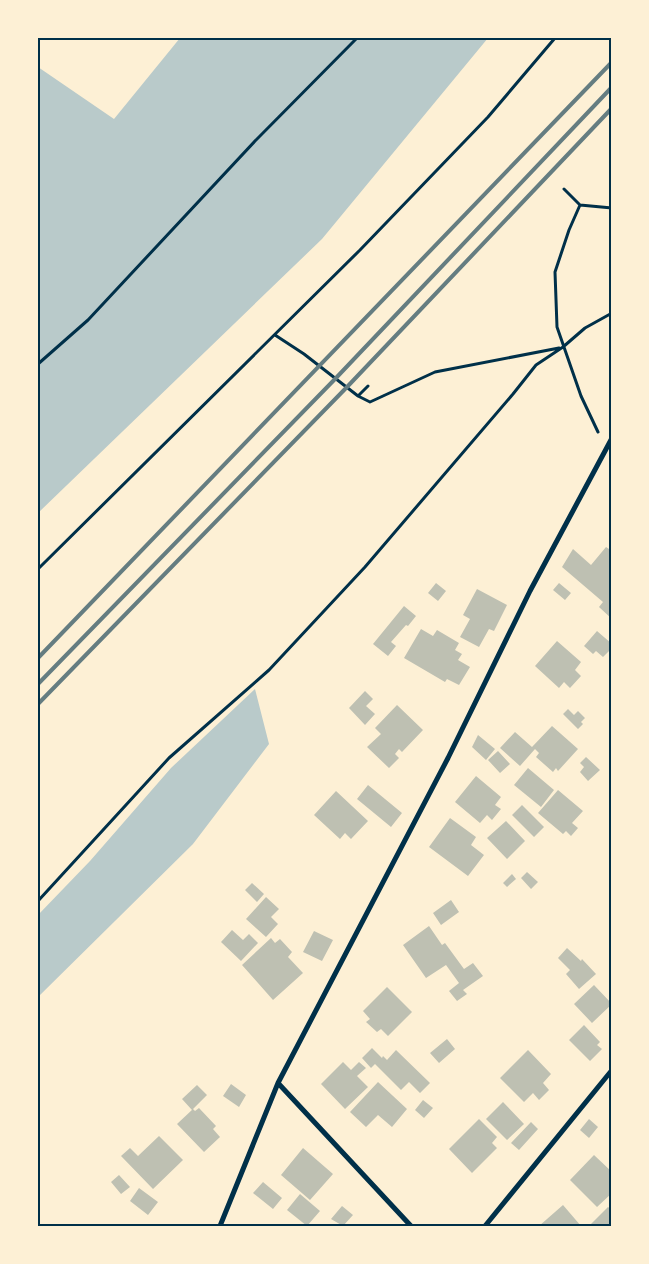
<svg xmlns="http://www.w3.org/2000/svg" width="649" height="1264" font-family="Manrope,sans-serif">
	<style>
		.green { fill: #b9caca }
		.building { fill: #bec0b2 }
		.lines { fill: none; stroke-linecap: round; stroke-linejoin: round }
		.path { stroke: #003049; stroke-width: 3 }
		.minor { stroke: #003049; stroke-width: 5 }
		.rail { stroke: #657d81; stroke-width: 4 }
		.neatline { fill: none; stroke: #003049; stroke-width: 2 }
	</style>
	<rect width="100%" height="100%" fill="#fdf0d5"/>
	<path class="green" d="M180,38H488L322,239L38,513V67L114,119Z
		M255,689L269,744L193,844L38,997V915L90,861L171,768Z"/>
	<path class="building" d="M606,547L612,551V619L599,607L603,602L562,567L573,549L591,565Z
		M436,583L446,591L438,601L428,593Z
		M559,583L571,593L565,600L553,590Z
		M477,589L507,605L494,631L489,629L479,647L460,637L470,619L463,615Z
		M404,606L416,616L408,626L406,625L391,642L396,646L388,656L373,644Z
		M421,629L433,636L437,630L459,643L455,650L462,654L458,660L470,667L459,685L447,679L445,682L404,658Z
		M597,631L612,644V648L603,657L596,651L593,654L584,646Z
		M557,641L581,662L575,670L581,676L570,688L564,682L559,688L535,666Z
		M365,691L373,699L366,706L375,714L365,725L349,708Z
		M397,705L423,730L402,752L399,749L395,754L399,758L389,768L367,747L381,734L375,728Z
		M568,709L574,715L578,711L585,718L581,722L583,724L578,729L563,714Z
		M552,726L578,749L558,771L556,768L553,772L536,757L539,753L535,749L520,766L500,748L515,732L532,747Z
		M478,735L495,749L486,760L472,747Z
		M498,751L510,764L500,773L488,760Z
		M586,757L600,770L588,781L580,772L584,767L580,763Z
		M528,768L554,790L541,807L514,785Z
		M476,776L501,797L495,805L501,809L492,820L487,815L480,823L455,802Z
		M368,785L402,813L391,827L357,799Z
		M558,790L583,811L572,823L578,828L571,836L566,831L563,834L538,813Z
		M336,791L368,821L351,839L345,833L340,839L314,815Z
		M522,805L544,827L534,837L512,815Z
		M450,818L476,837L471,845L484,855L468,876L429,847Z
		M506,821L525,841L507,859L487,838Z
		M527,872L538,882L531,889L521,878Z
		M512,874L516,879L507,887L503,883Z
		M252,883L264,894L257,902L245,890Z
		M266,897L279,909L271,917L278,924L266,937L246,919Z
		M451,900L459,912L441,925L433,913Z
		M429,926L442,945L445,943L464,969L473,963L483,976L463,990L467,994L457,1001L449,991L459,983L446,965L426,978L403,945Z
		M232,930L243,940L249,934L258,943L241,961L221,942Z
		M314,931L333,940L322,961L303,952Z
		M271,938L275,943L280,939L292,952L288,957L303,973L273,1000L242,965Z
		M567,948L581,961L582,959L596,974L579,989L566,974L570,970L558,958Z
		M594,985L612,1004L592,1023L574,1004Z
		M387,987L412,1012L388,1036L381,1029L377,1032L366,1022L370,1019L363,1011Z
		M584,1025L600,1042L597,1045L602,1049L590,1061L569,1040Z
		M447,1039L455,1049L439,1063L430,1053Z
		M372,1048L382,1058L383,1056L387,1060L396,1050L430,1083L420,1093L409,1082L401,1090L375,1064L371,1068L362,1058Z
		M528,1050L551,1074L543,1083L549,1090L539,1100L533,1093L524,1102L500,1078Z
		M343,1062L351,1070L359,1062L366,1068L357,1076L368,1087L345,1109L321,1084Z
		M378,1082L407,1109L392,1127L378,1115L366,1127L350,1112Z
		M231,1084L246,1095L239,1107L223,1096Z
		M197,1085L207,1095L192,1110L182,1099Z
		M423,1100L433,1108L424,1118L415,1110Z
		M503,1102L524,1124L507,1140L486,1119Z
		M199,1108L216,1126L213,1129L220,1137L204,1152L177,1124L193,1109L195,1111Z
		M479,1119L497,1137L492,1143L497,1148L472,1173L449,1149Z
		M589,1119L598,1127L589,1138L580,1130Z
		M531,1122L538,1129L519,1150L511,1143Z
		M159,1136L183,1160L153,1189L121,1156L130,1148L138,1156Z
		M303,1148L333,1174L310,1200L281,1175Z
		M594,1155L612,1172V1193L597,1207L570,1180Z
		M119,1175L130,1187L121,1194L111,1182Z
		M263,1182L282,1198L273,1209L253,1193Z
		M139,1188L158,1202L148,1215L130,1201Z
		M300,1194L320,1211L307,1226L287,1210Z
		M563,1205L581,1226H539Z
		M342,1206L353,1215L343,1226L331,1219Z
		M608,1207L612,1210V1226H589Z"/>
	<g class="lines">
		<path class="path" d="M564,189L580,205L612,208
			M580,205L569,230L555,272L557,327L581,396L598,432
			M275,335L304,354L358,396L368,386
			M38,364L88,320L255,141L357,38
			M358,396L370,402L435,372L559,348
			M38,569L360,250L488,117L555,38
			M38,901L169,758L269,670L365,567L513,394L536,365L563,347L585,328L612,313"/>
		<path class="minor" d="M278,1083L411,1226
			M220,1226L278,1083L448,758L530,591L612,438
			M485,1226L612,1070"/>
		<path class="rail" d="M38,658L612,62
			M38,684L336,378L612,87
			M38,704L347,387L612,108"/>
	</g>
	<rect width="649" height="1264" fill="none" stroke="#fdf0d5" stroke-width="78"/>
	<rect x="39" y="39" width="571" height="1186" class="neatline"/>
</svg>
